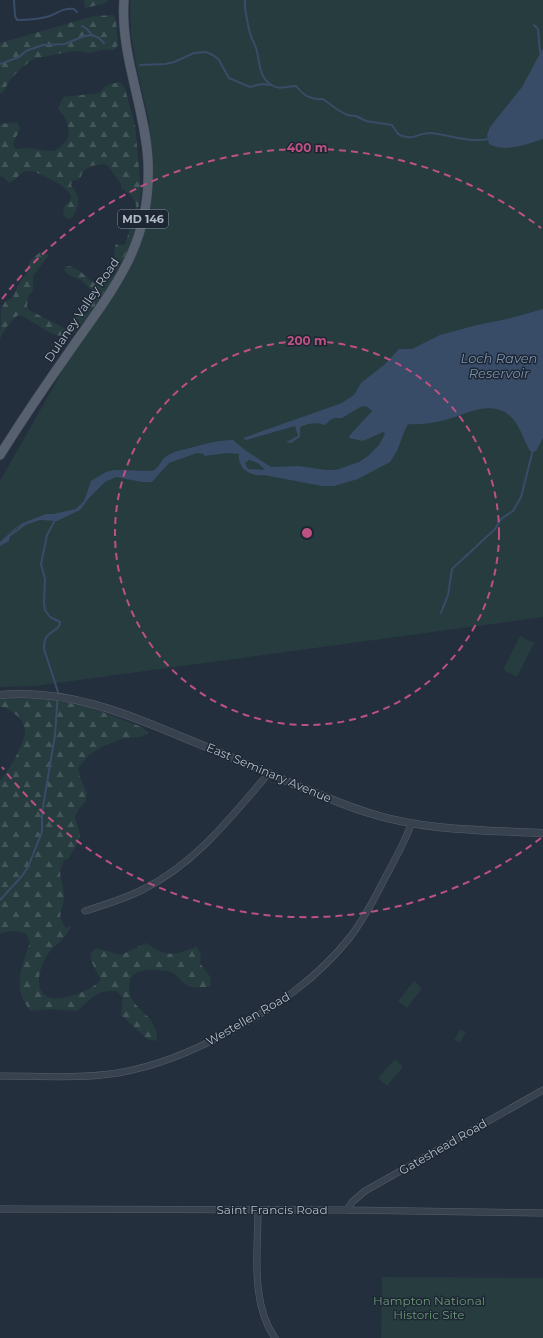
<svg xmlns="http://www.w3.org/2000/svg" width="543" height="1338" font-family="Montserrat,sans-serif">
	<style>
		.forest { fill: url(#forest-firs) }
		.park { fill: #263c3f }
		.water { fill: #394c67; fill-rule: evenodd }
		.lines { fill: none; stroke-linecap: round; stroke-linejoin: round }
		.stream { stroke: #394c67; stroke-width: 2 }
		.minor-casing { stroke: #565f6c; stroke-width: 7 }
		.tertiary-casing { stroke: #565f6c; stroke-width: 8 }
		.primary-casing { stroke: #414a57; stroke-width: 10 }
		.minor { stroke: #38414e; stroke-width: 6 }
		.tertiary { stroke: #38414e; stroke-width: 7 }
		.primary { stroke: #56606e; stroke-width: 9 }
		.ring { fill: none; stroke: #bd5182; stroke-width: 2; stroke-dasharray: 7 5 }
		.labels { text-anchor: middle; stroke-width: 3; stroke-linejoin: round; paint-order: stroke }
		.shield { fill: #1d2633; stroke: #878f9c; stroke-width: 1 }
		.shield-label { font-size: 11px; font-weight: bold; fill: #b4bcc9 }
		.street-label { font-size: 12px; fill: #b4bcc9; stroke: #1d2633 }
		.park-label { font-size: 12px; fill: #6b9a76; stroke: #1d2633 }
		.water-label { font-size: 13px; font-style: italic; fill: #7c92b1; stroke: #1d2633 }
		.centre { fill: #bd5182; stroke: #1d2633; stroke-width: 2 }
		.ring-label { font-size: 12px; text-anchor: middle; font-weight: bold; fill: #bd5182; stroke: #1d2633; stroke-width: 3; stroke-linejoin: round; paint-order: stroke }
	</style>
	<defs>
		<pattern id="forest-firs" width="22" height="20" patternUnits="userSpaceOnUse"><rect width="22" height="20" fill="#263c3f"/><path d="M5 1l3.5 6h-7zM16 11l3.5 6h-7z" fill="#435659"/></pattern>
	</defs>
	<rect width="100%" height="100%" fill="#242f3e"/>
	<path class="forest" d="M85,0H109L103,4L85,8L84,1Z
		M114,15L116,21L118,45L114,50H101L90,53L79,51L68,52L33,59L19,70L10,80L3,92L0,93V43L94,16Z
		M119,82L123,85L125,89L135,125L141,190L136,226L129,248L109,285L86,319L73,333L60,336L52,334L22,316L18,315C11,321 2,331 0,340L1,309L5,302L13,297L18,285L26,274L30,261L40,252L49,255L33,276V290L28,297L27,306L29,310L66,329L70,328L73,326L72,321C77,310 90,306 95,293L82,281L67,274L64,270L66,266C80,265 89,284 101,286L114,274L117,266C114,258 113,252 116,244L125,245L136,207C136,198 128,193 121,188V184L108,166L104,164L91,166L83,171L80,179L72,181L71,185C73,189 77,193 78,197C80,203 75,213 72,218L67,219L64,216L63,207C66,204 71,202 71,197C71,188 41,174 32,171C29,171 26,172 23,172L13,181L9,183L3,177L0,176V124L17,122L20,129L13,143L15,149C20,149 26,148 31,148C38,149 46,151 53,151C57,150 60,147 63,144C75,135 66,117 58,109L63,97L100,93C104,85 111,84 119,82Z
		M12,698L57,700L92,708L142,727L148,733L140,737L121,739L104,746L89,755L78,768L80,777L87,793L85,802L79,809L75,817L80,835L78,843L68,859L64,860C56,877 63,879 64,895C65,910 54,911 66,928L71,926C66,940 55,943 48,954C41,964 35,982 42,992C47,999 55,999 62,998C76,995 91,990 101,980L92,963L90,954L96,948L121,955L146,943C168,957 172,956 196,947L201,954L200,963L211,978L210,987C204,987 197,988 191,987C182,985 178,974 169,971C166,970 160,971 157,970C145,970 130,969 129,986C129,1007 148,1011 154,1026C157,1031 157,1035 157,1041L147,1039L121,1015L123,997L116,991C96,990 92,998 77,1011L49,1009L31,1011C11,989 22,967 30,942L26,934C16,930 10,930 0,934V781C8,771 21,750 24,737C27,729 23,720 16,715C10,711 7,707 0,707V699Z"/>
	<path class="park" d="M130,0H543V617L35,686L0,687V481L73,352L122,284L130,269L145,231L151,206L152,183L149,121L137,70L131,34Z
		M520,636L534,643L517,677L503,670Z
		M414,981L422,988L407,1008L398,1001Z
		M460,1029L466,1032L460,1043L454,1040Z
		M395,1059L403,1067L387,1086L378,1078Z
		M382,1277L543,1278V1338H381Z"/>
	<path class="water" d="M543,48V139C528,144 504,153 489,144L487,135L490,127L522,87Z
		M543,309V438L536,451L533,452L530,451C523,439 520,425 510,416C491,399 465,415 445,420C433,423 421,425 408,424L405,430L397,451L390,462L358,479L334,486H322L264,475C250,477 237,468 239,454L227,453L204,456V454L197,453L169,463L152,482H142L116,477L105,482L89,498L80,510L57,521L40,520L17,528L10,534L9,541L0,546V542L14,529L23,523L46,514H53L76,509L84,501L91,481L106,472L114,470L152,471C160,468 160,460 167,456C174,451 182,450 190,448C205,444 218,440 233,440L245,450L271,467L299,466L326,470H336L359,462L368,456L379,445L385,434L383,432L363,441L349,438L350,435L372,411L366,406L360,407L342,418H335L330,420L325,425C317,422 308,423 300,427V437L291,443L286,442L298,436L295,426L246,440L243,438L342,403L354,395L361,383L385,364L399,349H412L440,335L477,325L507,319ZM249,460L258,463L265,470L248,469L245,463Z"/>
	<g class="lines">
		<path class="stream" d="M14,0L15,16L17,20C27,20 40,19 50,16C60,12 62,8 74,9L77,12
			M245,0C244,7 249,32 252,39C254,42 255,45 256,48C260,60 258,76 270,84C279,91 286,86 296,86C304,96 311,100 323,99L338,110L347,115L356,116L366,121L392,125L398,134C402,136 408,138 413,137C419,135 424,133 431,133C451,135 469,143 489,139
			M534,25L538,29L540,52L543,54
			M82,26L87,29L92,35
			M0,64L19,57L26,51L34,48L43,45L65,44L84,36L92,35L99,38L104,43
			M140,65L165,64L174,62L194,53L206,52L213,55L219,60L229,78L250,87L261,84L271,85
			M8,537L24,525
			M441,613L448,595L452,569L495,529L501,519L513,511L521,497L533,450
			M0,900L22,876L28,867L42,832V813L55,735L58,692L44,649C43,629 60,633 60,622L50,617L45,610L44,603L45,579L41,564L47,535L55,520"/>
		<g class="minor-casing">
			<path id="minor" d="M85,911C104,905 124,899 142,890C196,863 230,818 269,773
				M0,1076C39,1076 79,1079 118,1073C157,1066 194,1051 228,1032C276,1007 317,979 351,936C365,917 376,896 386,876C395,859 405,842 411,824
				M0,1209L347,1210L543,1213
				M258,1210C258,1251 250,1302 275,1338
				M347,1210L352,1202L365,1191L543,1090"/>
		</g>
		<g class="tertiary-casing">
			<path id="tertiary" d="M0,695C68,689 125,713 187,739C224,754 261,770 298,786C322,795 345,806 369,813C425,831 484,830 543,833"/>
		</g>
		<g class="primary-casing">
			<path id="primary" d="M0,455C22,420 45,386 69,352C114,287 152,245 148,161C145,106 120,55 124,0"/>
		</g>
		<use href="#minor" class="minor"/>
		<use href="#tertiary" class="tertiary"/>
		<use href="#primary" class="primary"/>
	</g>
	<g class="ring">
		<circle cx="307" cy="533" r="192"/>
		<path d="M541 838A385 385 0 0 1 2 767M2 299A385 385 0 0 1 541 228"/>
	</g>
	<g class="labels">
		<rect class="shield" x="118" y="210" width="50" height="18" rx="3"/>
		<g class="shield-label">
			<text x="143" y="223">MD 146</text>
		</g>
		<g class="street-label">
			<text transform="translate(82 310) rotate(-56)" y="4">Dulaney Valley Road</text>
			<text transform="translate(269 773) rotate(23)" y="4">East Seminary Avenue</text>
			<text transform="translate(248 1019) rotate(-30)" y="4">Westellen Road</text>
			<text transform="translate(443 1147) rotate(-30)" y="4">Gateshead Road</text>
			<text x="272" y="1214">Saint Francis Road</text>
		</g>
		<g class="park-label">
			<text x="429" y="1305">Hampton National<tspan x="429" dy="14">Historic Site</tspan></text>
		</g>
		<g class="water-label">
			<text x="499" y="363">Loch Raven<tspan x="499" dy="15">Reservoir</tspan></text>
		</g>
	</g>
	<circle cx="307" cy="533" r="6" class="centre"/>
	<g class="ring-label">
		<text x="307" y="152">400 m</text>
		<text x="307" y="345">200 m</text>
	</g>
</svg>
